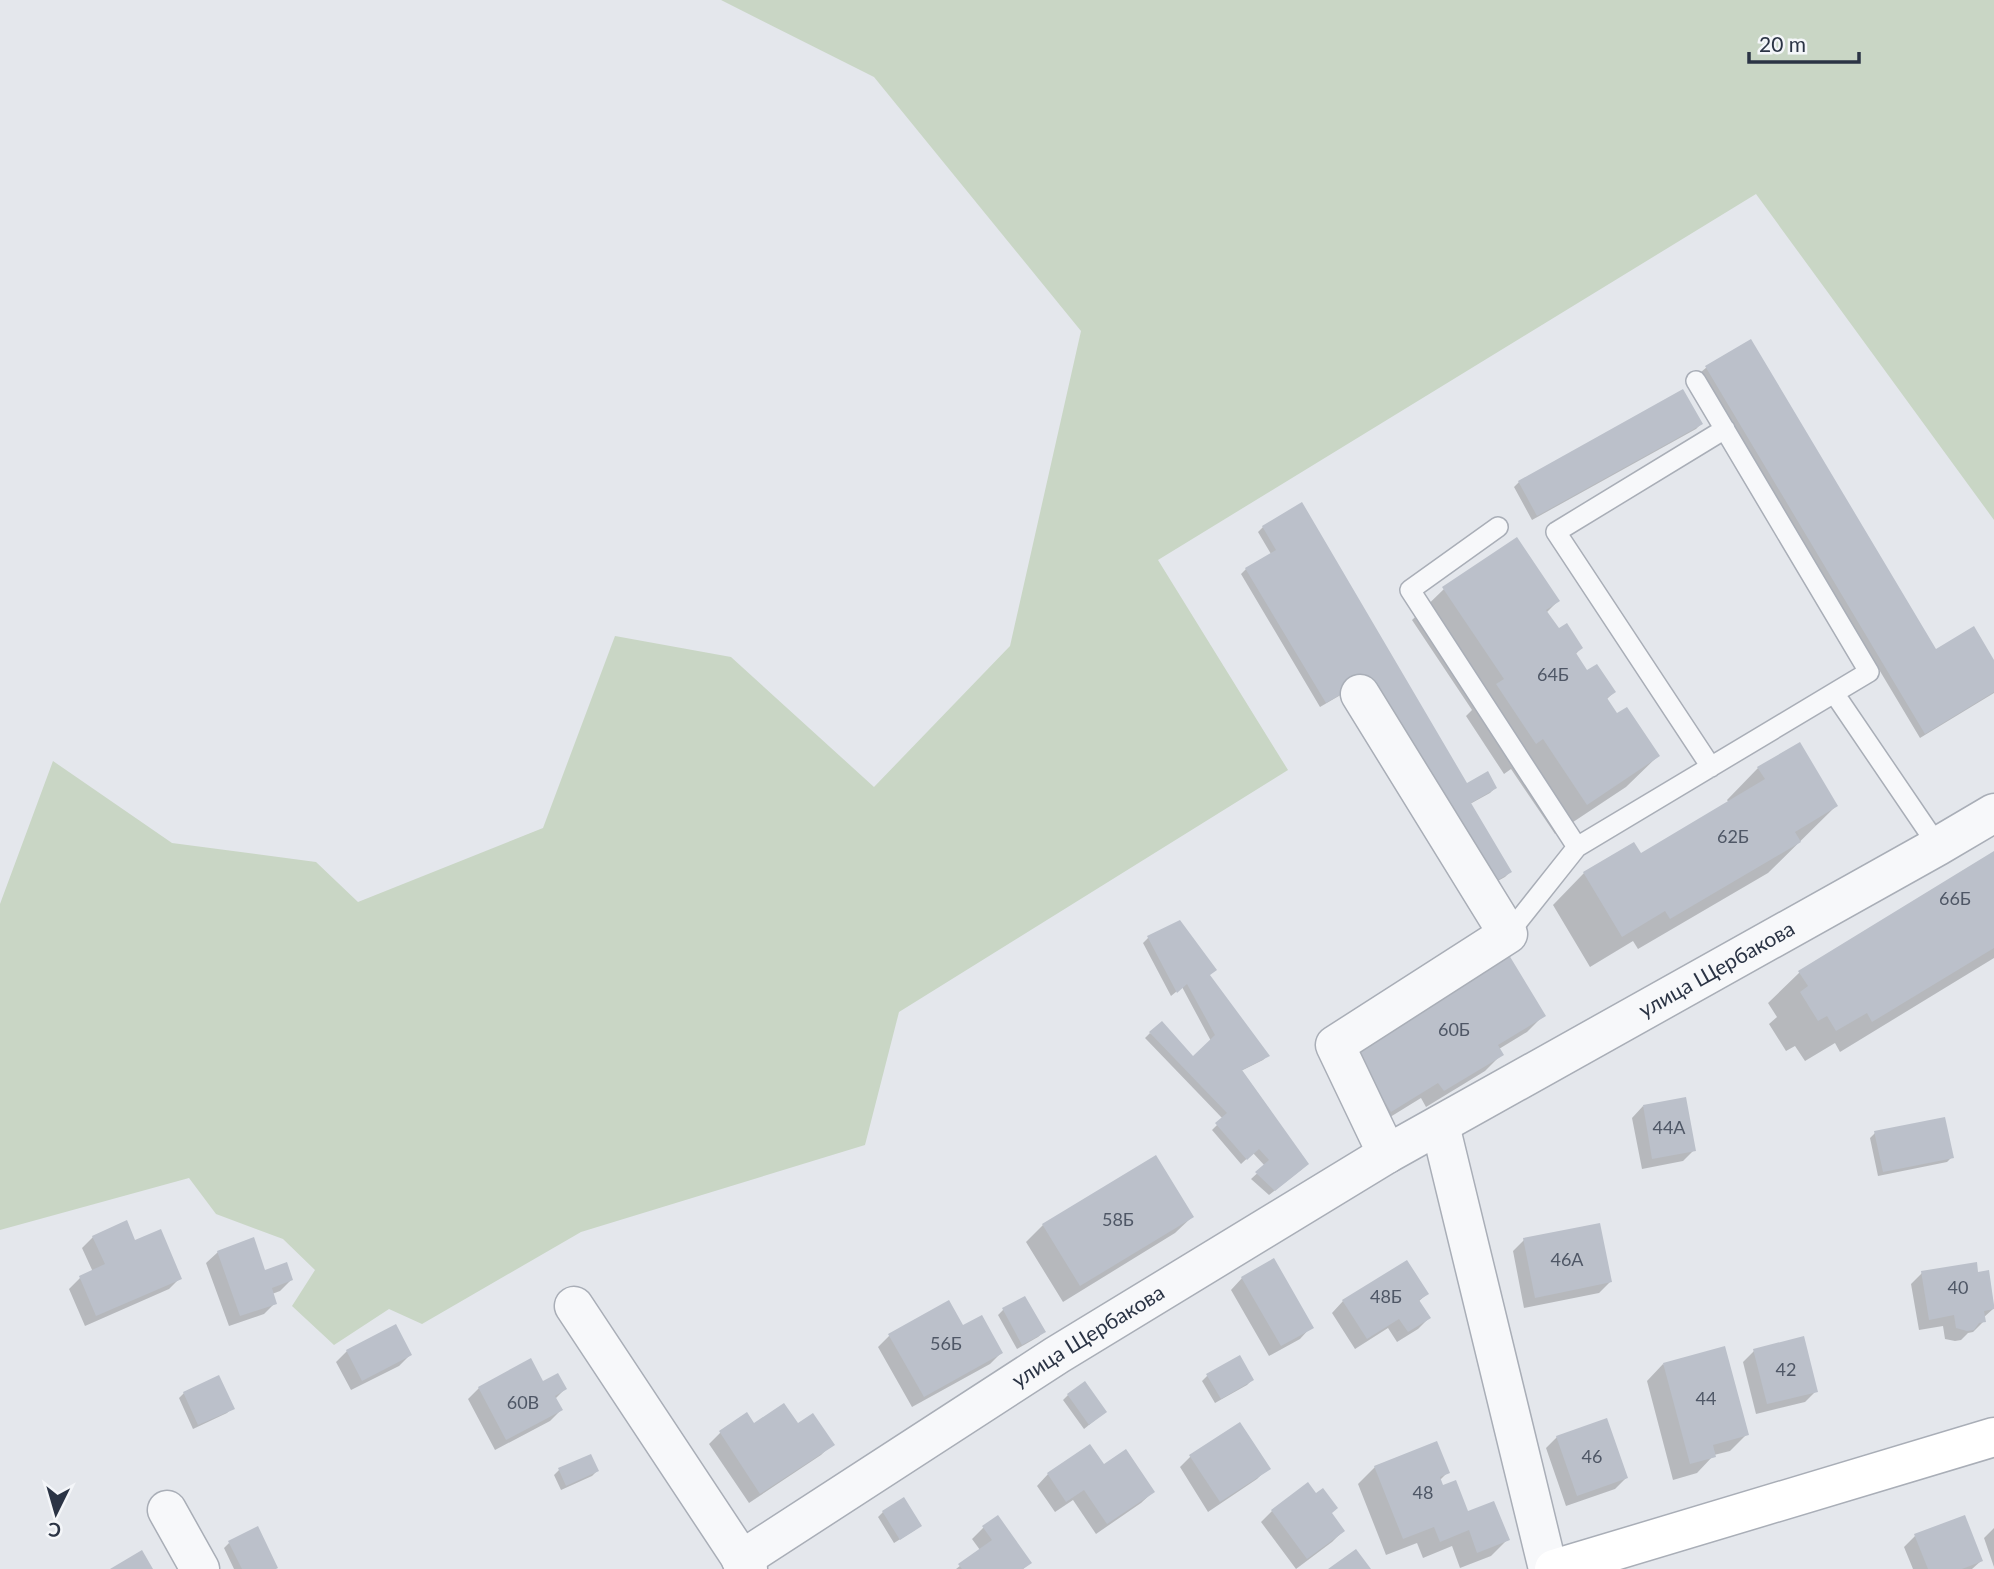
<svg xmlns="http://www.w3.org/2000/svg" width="1994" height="1569" font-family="Lato,sans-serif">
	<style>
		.green { fill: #c9d6c5 }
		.shadow { fill: #0003 }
		.building { fill: #bbc0ca }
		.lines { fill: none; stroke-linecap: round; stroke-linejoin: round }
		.lane-casing { stroke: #a9aeb7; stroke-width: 22 }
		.street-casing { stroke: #a9aeb7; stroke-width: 41 }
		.secondary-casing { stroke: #a9aeb7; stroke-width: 41 }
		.lane { stroke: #f7f8fa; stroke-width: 19 }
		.street { stroke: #f7f8fa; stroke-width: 38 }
		.secondary { stroke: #fff; stroke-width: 38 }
		.labels { text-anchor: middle; stroke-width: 5; stroke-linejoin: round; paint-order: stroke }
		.number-label { font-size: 18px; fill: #4f5766 }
		.street-label { font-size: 21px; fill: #2b3445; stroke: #f4f6f9 }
	</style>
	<rect width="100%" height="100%" fill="#e4e7ec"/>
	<path class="green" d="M721,0H1994V520L1756,194L1158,560L1288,770L899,1012L865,1145L581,1232L422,1324L389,1309L334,1345L292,1306L315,1270L283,1239L216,1214L189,1178L0,1230V904L53,761L172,843L316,862L358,902L543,828L615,636L731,657L874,787L1010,646L1081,331L874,77Z"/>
	<path class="shadow" d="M1707,367L1935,651L1994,663V693L1920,738L1701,372Z
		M1683,391L1701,424L1696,429L1532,520L1514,487L1519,482Z
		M1263,527L1467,785L1495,788L1490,793L1470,804L1510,872L1505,877L1478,892L1356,686L1320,707L1241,574L1246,569L1271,554L1258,532Z
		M1444,589L1558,601L1546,613L1558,631L1581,648L1575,655L1587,673L1614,692L1606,700L1617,715L1658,756L1626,787L1555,834L1511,769L1504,774L1466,716L1472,710L1412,620Z
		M1758,768L1836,806L1768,873L1638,949L1633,941L1590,967L1553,905L1584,873L1640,856L1729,803L1727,800Z
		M1994,853V958L1840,1052L1835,1043L1805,1061L1795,1046L1786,1051L1769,1024L1777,1017L1768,1003L1800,972Z
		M1180,922L1209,976L1268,1055L1263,1060L1241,1071L1302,1169L1269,1195L1251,1179L1265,1166L1253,1153L1241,1164L1212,1130L1223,1119L1145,1038L1150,1033L1193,1058L1211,1041L1182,987L1171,996L1143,943L1148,938Z
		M1544,1015L1527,1032L1499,1049L1502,1054L1485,1071L1426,1107L1421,1098L1374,1127L1337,1068Z
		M1643,1106L1694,1150L1683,1161L1642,1169L1632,1118Z
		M1875,1133L1952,1157L1947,1162L1878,1176L1870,1138Z
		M1192,1217L1175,1233L1063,1302L1026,1242L1043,1225Z
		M93,1237L135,1242L180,1278L169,1289L85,1326L69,1289L80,1278L93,1272L82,1248Z
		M1524,1240L1610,1282L1599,1293L1524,1308L1513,1251Z
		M218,1252L264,1272L291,1280L280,1291L272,1294L275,1303L264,1314L229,1326L206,1263Z
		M1922,1273L1977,1274L1993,1309L1983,1318L1984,1321L1973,1332L1968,1333L1961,1340L1955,1341L1945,1339L1943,1326L1919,1330L1911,1284Z
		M1242,1278L1311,1327L1300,1339L1269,1356L1231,1290Z
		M1427,1294L1418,1302L1429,1318L1418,1329L1397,1342L1388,1328L1355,1349L1332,1313L1343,1301Z
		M1025,1298L1044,1332L1038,1337L1017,1349L998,1315L1003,1310Z
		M962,1328L1001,1353L990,1364L912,1407L878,1347L889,1336Z
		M347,1351L410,1355L399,1366L351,1390L336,1362Z
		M1754,1351L1816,1391L1805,1402L1756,1414L1743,1362Z
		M1663,1364L1747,1434L1730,1451L1714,1455L1697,1473L1673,1480L1647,1381Z
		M1207,1376L1252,1380L1247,1385L1215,1403L1202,1381Z
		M542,1383L565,1389L555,1399L561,1410L550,1421L495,1450L468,1399L479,1388Z
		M184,1393L232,1408L227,1413L193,1429L179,1398Z
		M1068,1395L1105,1412L1084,1429L1063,1400Z
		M747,1415L754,1425L832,1444L821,1455L749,1503L709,1444L720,1433Z
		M1557,1437L1626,1478L1615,1489L1566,1506L1546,1448Z
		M1191,1456L1268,1468L1257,1479L1208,1512L1180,1467Z
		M1104,1466L1153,1492L1141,1503L1096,1534L1073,1500L1055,1512L1037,1486L1048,1474Z
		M1375,1467L1448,1472L1440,1480L1442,1487L1467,1513L1507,1540L1491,1556L1460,1568L1452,1546L1423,1558L1417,1543L1386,1555L1358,1484Z
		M559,1470L597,1471L592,1476L561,1490L554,1475Z
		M1272,1511L1330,1513L1343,1531L1332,1542L1296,1569L1261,1522Z
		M883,1512L915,1530L894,1543L878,1517Z
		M998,1517L1030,1563L1023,1569H956L980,1550L972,1539L983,1528Z
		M1994,1528V1567L1984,1538Z
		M1915,1536L1981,1561L1972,1569H1913L1904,1547Z
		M229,1543L275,1569H234L224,1548Z"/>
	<path class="building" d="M1751,339L1936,649L1974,626L1994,660V692L1925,734L1705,366Z
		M1683,389L1703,424L1537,516L1518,481Z
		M1302,502L1467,783L1488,771L1497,788L1471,803L1512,872L1484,888L1362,682L1326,703L1245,568L1276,550L1262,526Z
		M1517,537L1560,601L1546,610L1559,628L1567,623L1583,648L1576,653L1587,670L1597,664L1616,692L1607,698L1617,713L1627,707L1660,756L1587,805L1543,739L1536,744L1496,684L1504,679L1442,587Z
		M1800,742L1838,806L1795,832L1801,842L1670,919L1665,911L1622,937L1583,872L1634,842L1641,853L1765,779L1757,767Z
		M1994,851V948L1872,1022L1867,1013L1836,1031L1827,1016L1818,1021L1800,992L1808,986L1798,971Z
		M1180,920L1217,970L1210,975L1270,1056L1242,1070L1309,1164L1275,1191L1255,1172L1269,1160L1259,1149L1247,1160L1215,1123L1227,1113L1149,1032L1162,1021L1193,1056L1215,1035L1187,984L1177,993L1147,936Z
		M1509,955L1546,1016L1498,1045L1504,1055L1444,1091L1438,1083L1391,1112L1353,1050Z
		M1686,1097L1696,1151L1652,1159L1643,1105Z
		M1945,1117L1954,1158L1883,1172L1874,1131Z
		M1156,1155L1194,1217L1080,1286L1042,1224Z
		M127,1220L135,1240L161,1229L182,1279L96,1316L79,1276L105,1264L92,1236Z
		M1600,1223L1612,1282L1535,1298L1523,1238Z
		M254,1237L265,1270L287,1262L293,1280L272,1288L277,1304L240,1316L217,1251Z
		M1274,1258L1314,1328L1281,1346L1241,1277Z
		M1407,1260L1429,1294L1419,1300L1431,1318L1408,1332L1399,1319L1367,1339L1342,1300Z
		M1977,1262L1978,1272L1989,1270L1994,1305V1309L1984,1311L1986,1322L1979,1323L1974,1330L1967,1331L1956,1328L1954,1315L1929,1320L1921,1271Z
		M1025,1296L1046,1332L1022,1345L1002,1308Z
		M949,1300L963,1325L982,1315L1003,1353L924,1397L888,1334Z
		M396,1324L412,1355L362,1381L346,1350Z
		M1804,1336L1818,1392L1767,1404L1753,1349Z
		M1725,1346L1749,1435L1713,1445L1716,1457L1690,1464L1663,1363Z
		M1240,1355L1254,1380L1221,1399L1206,1374Z
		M531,1358L543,1381L558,1373L567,1389L555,1396L563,1410L506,1440L478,1387Z
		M219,1375L235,1409L198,1425L183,1392Z
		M1085,1381L1107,1412L1089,1425L1067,1394Z
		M784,1403L798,1423L813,1413L835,1445L760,1494L719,1431L747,1412L754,1423Z
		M1607,1418L1628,1478L1577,1496L1556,1436Z
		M1240,1422L1271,1469L1220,1502L1189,1455Z
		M1437,1441L1450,1473L1440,1477L1443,1485L1456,1480L1468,1511L1494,1501L1510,1540L1477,1553L1469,1530L1440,1542L1434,1527L1403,1539L1374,1466Z
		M1090,1444L1104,1464L1126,1449L1155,1492L1107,1524L1084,1490L1066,1502L1047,1473Z
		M591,1454L599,1471L566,1486L558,1468Z
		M1308,1482L1316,1493L1323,1488L1338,1508L1332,1513L1345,1531L1307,1559L1271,1510Z
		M904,1497L922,1526L900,1540L882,1511Z
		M998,1515L1032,1563L1023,1569H962L958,1564L992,1540L982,1526Z
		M1965,1515L1983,1561L1962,1569H1928L1914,1534Z
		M258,1526L278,1568L276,1569H242L228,1541Z
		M1356,1549L1371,1569H1328Z
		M142,1550L153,1569H110Z"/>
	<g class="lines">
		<g class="lane-casing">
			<path id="lane" d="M1498,527L1410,590L1577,847
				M1834,693L1938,846
				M1711,767L1556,532L1725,429
				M1508,934L1577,847L1869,672L1696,381"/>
		</g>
		<g class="street-casing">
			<g id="street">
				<path d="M1360,694L1508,934L1335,1045L1387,1154"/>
				<path d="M1440,1125L1548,1569"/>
				<path d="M574,1306L748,1569"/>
				<path d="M167,1510L200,1569"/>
				<path id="s1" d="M741,1560L1057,1355L1387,1154L1938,846L1994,813"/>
			</g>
		</g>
		<g class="secondary-casing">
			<path id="secondary" d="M1554,1569L1994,1437"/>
		</g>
		<use href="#lane" class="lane"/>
		<use href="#street" class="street"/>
		<use href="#secondary" class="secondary"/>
	</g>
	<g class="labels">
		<g class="number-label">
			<text x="1553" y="681">64Б</text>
			<text x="1733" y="843">62Б</text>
			<text x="1955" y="905">66Б</text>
			<text x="1454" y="1036">60Б</text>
			<text x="1669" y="1134">44А</text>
			<text x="1118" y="1226">58Б</text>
			<text x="1567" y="1266">46А</text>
			<text x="1958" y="1294">40</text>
			<text x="1386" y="1303">48Б</text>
			<text x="946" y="1350">56Б</text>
			<text x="1786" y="1376">42</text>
			<text x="1706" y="1405">44</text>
			<text x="523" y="1409">60В</text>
			<text x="1592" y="1463">46</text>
			<text x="1423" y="1499">48</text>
		</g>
		<g class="street-label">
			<text dy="7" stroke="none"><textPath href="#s1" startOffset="1141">улица Щербакова</textPath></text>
			<text dy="7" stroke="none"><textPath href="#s1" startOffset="413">улица Щербакова</textPath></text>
		</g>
	</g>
	<g transform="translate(56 1513) rotate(185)" stroke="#f4f6f9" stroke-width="5" paint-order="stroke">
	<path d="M0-5L12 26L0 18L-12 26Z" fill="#2b3445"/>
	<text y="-10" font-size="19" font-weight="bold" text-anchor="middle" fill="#2b3445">С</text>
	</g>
	<path d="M1749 52v10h110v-10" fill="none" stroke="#2b3445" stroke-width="3.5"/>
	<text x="1759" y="52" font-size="21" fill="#2b3445" stroke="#f4f6f9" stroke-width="5" paint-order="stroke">20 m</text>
</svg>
